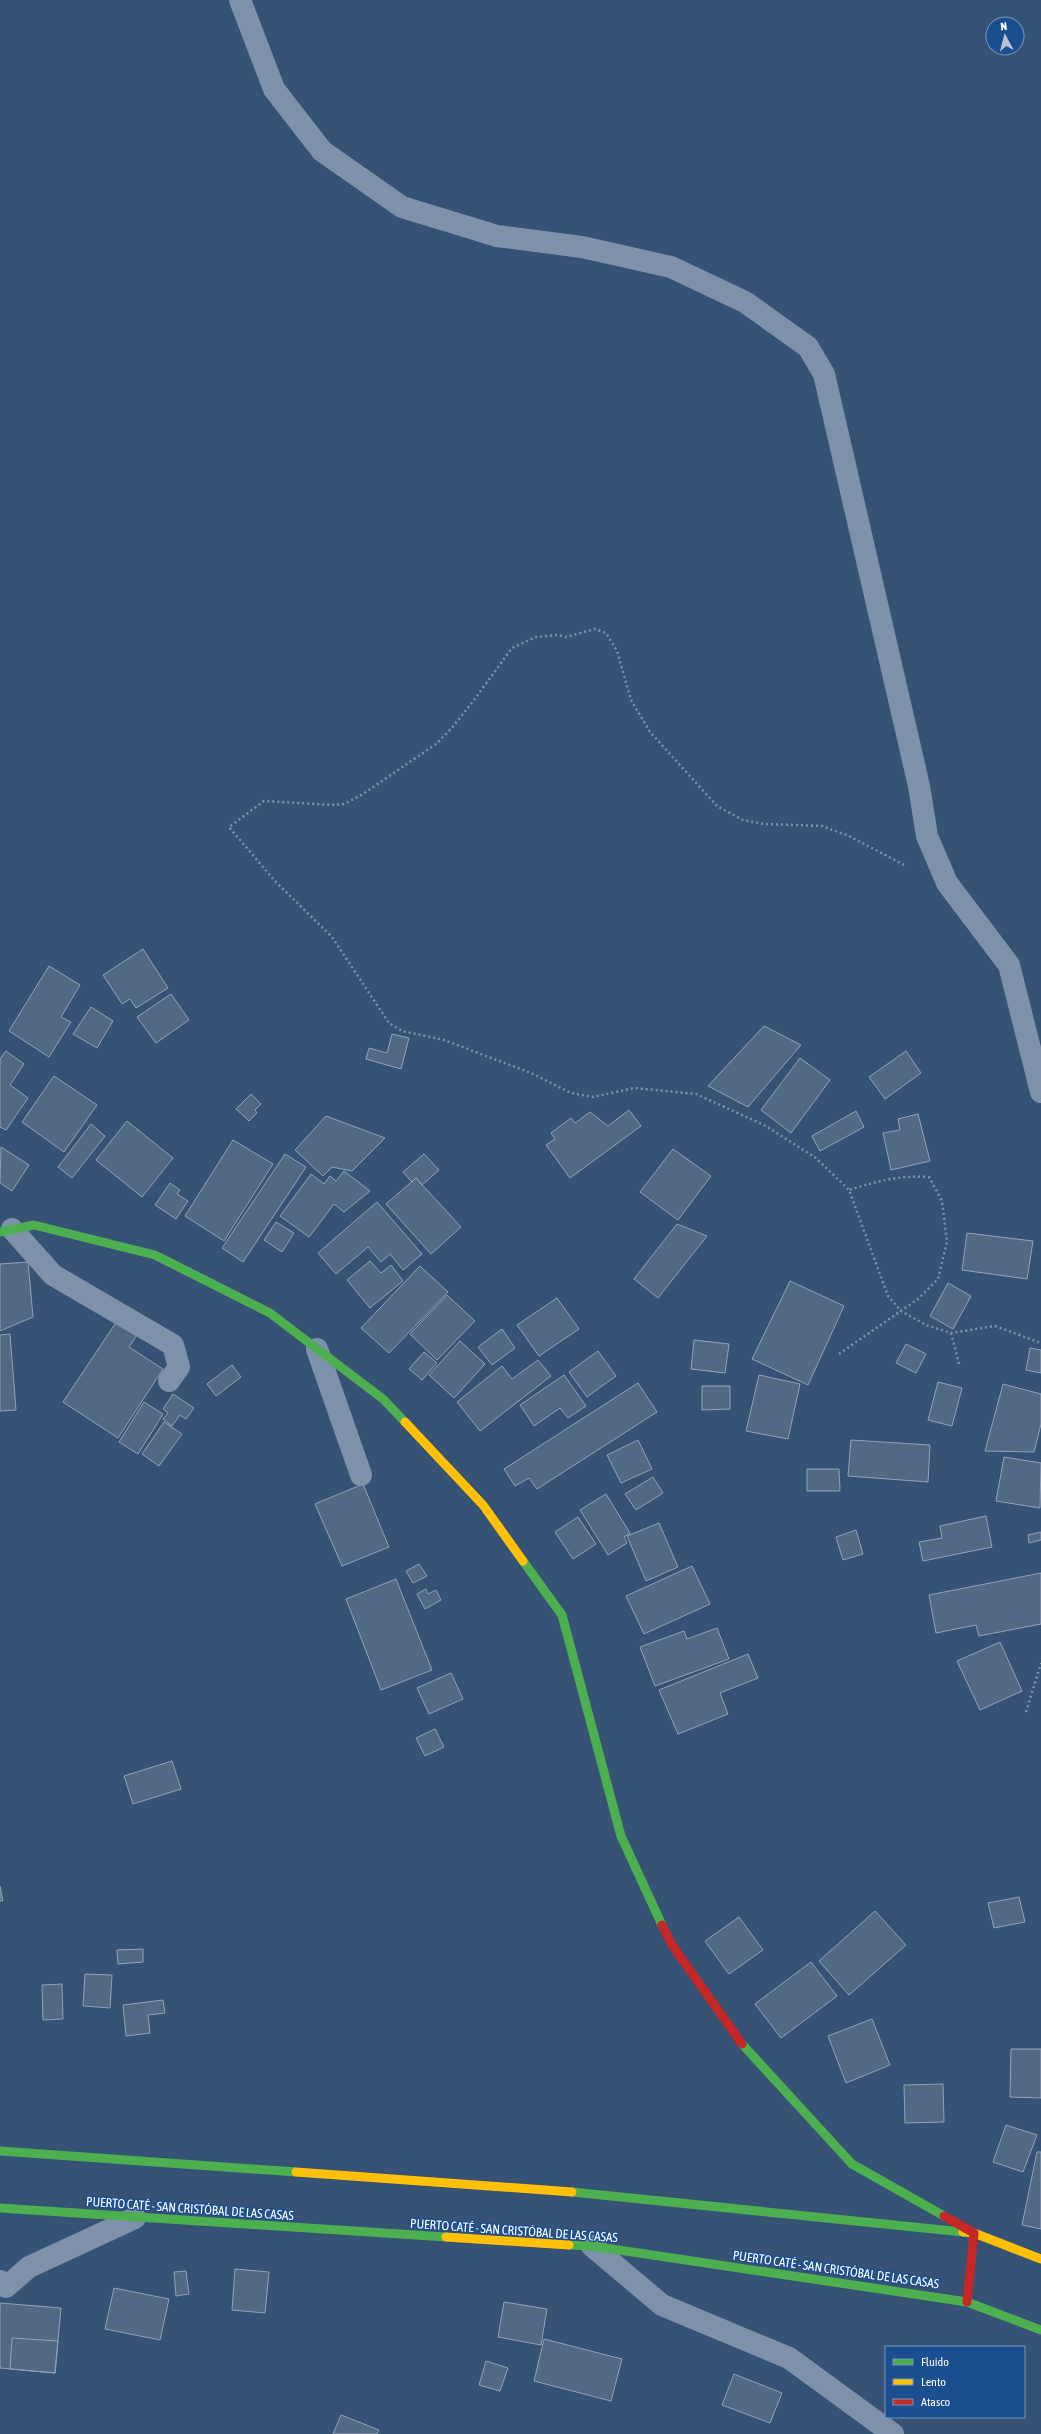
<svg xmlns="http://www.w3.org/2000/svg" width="1041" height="2434" font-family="'Asap Condensed',sans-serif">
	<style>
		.building { fill: #526984; stroke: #92a2b6 }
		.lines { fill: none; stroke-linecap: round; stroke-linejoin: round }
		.path { stroke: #7d92a8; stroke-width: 2.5; stroke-dasharray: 2 3; stroke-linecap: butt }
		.lane { stroke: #7d92a8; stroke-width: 22 }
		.street { stroke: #7d92a8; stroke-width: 22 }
		.fast { stroke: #4caf50; stroke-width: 9 }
		.slow { stroke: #ffc107; stroke-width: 9 }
		.jam { stroke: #c62828; stroke-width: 9 }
		.labels { text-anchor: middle; stroke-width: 3; stroke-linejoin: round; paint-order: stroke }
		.street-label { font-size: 13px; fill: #fff; stroke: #1b4f8f }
	</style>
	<rect width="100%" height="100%" fill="#365274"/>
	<path class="building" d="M143,949L168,988L136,1008L130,999L122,1004L103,975Z
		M49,966L80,985L61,1017L71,1022L49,1057L9,1031Z
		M171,994L189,1020L156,1043L137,1017Z
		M91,1007L113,1021L97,1048L73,1034Z
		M764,1026L801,1045L748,1107L708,1086Z
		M392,1034L409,1038L401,1069L366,1059L369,1048L387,1053Z
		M6,1051L24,1064L10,1085L28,1098L6,1130L0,1127V1059Z
		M906,1051L921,1073L885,1099L869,1077Z
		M800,1058L830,1080L791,1133L761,1110Z
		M54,1076L97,1105L64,1152L22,1122Z
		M251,1094L261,1104L255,1110L257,1113L249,1121L236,1109Z
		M629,1110L641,1126L570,1178L546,1145L555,1139L551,1133L571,1118L575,1123L590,1112L608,1126Z
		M856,1111L864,1127L820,1151L812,1136Z
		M918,1114L930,1161L891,1170L883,1133L900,1130L898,1119Z
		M326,1116L385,1138L352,1171L332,1167L323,1176L295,1150Z
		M127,1121L173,1158L142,1197L96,1160Z
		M91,1124L105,1136L72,1178L58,1167Z
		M233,1140L273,1164L224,1241L185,1216Z
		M1,1147L29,1165L12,1191L0,1183Z
		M673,1149L711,1176L678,1220L640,1192Z
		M285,1154L306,1167L243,1262L222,1248Z
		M424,1154L439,1170L422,1185L416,1178L412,1182L403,1172Z
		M344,1171L370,1191L344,1212L334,1204L309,1237L280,1216L311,1174L324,1184L330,1176L336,1181Z
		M416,1178L461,1227L431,1254L386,1204Z
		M170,1183L180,1190L177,1194L188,1201L176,1219L155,1205Z
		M377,1202L422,1254L403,1270L390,1254L381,1262L368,1247L336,1274L318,1253Z
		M276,1222L294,1233L282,1252L264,1240Z
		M677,1224L707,1236L658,1298L634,1279Z
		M967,1233L1033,1241L1027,1279L962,1270Z
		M370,1261L381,1273L391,1265L403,1281L370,1308L347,1280Z
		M28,1262L33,1317L0,1331V1264Z
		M420,1266L448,1292L389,1353L361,1328Z
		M790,1281L844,1306L808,1385L752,1359Z
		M948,1283L971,1296L953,1329L930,1316Z
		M447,1295L475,1321L437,1360L410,1334Z
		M557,1298L579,1329L539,1356L517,1325Z
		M117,1321L137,1335L129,1347L163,1369L118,1438L63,1402Z
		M502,1329L515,1348L492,1365L478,1347Z
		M10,1334L16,1410L0,1411V1335Z
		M694,1340L729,1344L725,1373L691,1369Z
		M460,1341L485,1364L454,1398L429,1375Z
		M906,1344L926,1354L916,1373L896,1363Z
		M1030,1348L1041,1350V1373L1026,1370Z
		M598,1351L616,1376L587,1397L569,1372Z
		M424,1352L437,1363L422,1380L409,1369Z
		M538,1360L551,1376L480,1431L457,1402L502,1366L512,1379Z
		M232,1365L241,1377L216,1396L207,1384Z
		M564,1375L586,1406L568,1418L560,1408L534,1426L520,1405Z
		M759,1375L800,1384L788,1439L746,1431Z
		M938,1382L962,1388L952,1426L928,1420Z
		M638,1383L657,1412L537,1489L529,1478L515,1486L504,1469Z
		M1003,1384L1041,1394V1424L1034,1452L985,1451Z
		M702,1386H730V1409L702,1410Z
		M173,1394L194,1408L186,1419L180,1415L172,1426L163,1419L168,1413L163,1409Z
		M144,1402L163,1414L138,1454L119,1442Z
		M164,1422L182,1434L159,1466L142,1454Z
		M638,1440L652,1469L621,1483L607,1455Z
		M851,1440L930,1445L928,1482L848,1476Z
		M1004,1457L1041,1463L1040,1508L996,1501Z
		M807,1469H839L840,1491H807Z
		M653,1477L663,1493L636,1510L625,1494Z
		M363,1484L389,1547L342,1566L315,1504Z
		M606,1494L630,1533L624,1537L627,1543L608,1555L580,1510Z
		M986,1516L992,1547L923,1561L919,1542L942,1538L940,1526Z
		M578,1517L596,1544L573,1559L555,1532Z
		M659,1523L678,1567L646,1581L627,1536Z
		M856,1530L863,1554L843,1560L836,1537Z
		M1041,1532V1540L1029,1543L1028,1535Z
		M419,1564L427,1576L413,1583L406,1571Z
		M692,1566L710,1604L644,1634L626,1596Z
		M1041,1573V1624L979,1636L976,1625L936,1633L929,1595Z
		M396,1579L432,1670L381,1690L346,1599Z
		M426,1589L428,1594L436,1590L441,1600L425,1609L417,1594Z
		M717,1628L729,1659L655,1686L640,1647L684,1631L687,1639Z
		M1000,1642L1022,1691L980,1710L957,1661Z
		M748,1654L758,1678L720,1693L728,1714L678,1734L659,1690Z
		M451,1673L463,1699L429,1714L417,1688Z
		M435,1729L444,1747L425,1756L416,1738Z
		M172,1761L181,1789L133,1804L124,1776Z
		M0,1886L3,1901H0Z
		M1019,1897L1025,1922L994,1928L988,1903Z
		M875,1911L906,1945L849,1995L819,1961Z
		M739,1917L763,1950L729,1974L705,1941Z
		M143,1949V1962L118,1964L117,1950Z
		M811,1962L837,1996L781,2038L755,2004Z
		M85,1974L112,1975L110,2008L83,2006Z
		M62,1984L63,2019L43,2020L42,1985Z
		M163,2000L165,2013L148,2015L150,2033L126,2036L123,2005Z
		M872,2019L890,2065L846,2083L828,2036Z
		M1011,2049H1041V2098L1010,2097Z
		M943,2084L944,2122L905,2123L904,2085Z
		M1006,2125L1037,2135L1023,2172L993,2162Z
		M1037,2152H1041V2229L1022,2225Z
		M235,2269L269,2272L265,2313L232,2310Z
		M186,2271L189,2294L176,2296L174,2272Z
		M114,2288L169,2299L160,2340L105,2329Z
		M504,2302L547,2309L541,2345L498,2337Z
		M0,2303L61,2308L55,2373L0,2368Z
		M12,2338L58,2341L55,2373L10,2369Z
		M544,2339L622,2359L611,2401L534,2381Z
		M486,2361L508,2368L500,2391L479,2385Z
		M734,2374L782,2393L770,2423L722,2405Z
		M341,2415L379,2430L377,2434H333Z"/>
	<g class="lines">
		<path class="path" d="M904,865L849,836L822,826L764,824L743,820L717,806L650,732L631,700L617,651L606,633L595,629L566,637L558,635L536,637L512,648L474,700L452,728L436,744L363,794L344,804L332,805L264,801L229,827L274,880L332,937L389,1023L402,1031L444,1040L531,1073L571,1093L593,1097L634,1088L696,1094L764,1125L816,1158L849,1190L888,1296L901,1311L926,1325L951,1333L995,1326L1041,1343
			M951,1333L960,1367
			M839,1354L918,1299L938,1279L947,1242L942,1201L929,1177C900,1175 877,1181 849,1190
			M1026,1712L1041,1663"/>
		<path class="lane" d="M12,1229L53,1275L173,1345L179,1367L169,1381
			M317,1349L361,1475
			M592,2246L662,2305L789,2358L893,2434
			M0,2281L6,2287L29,2267L135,2218"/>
		<path class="street" d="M240,0L274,89L322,151L402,207L497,236L582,247L671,267L745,302L808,347L824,374L919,786L927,836L947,883L1009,965L1041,1092"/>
		<path class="fast" d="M0,1232L34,1225L155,1255L270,1313L383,1399L405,1422
			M523,1561L562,1615L621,1836L662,1925
			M742,2044L852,2164L944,2216
			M0,2151L296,2172
			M572,2192L963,2232
			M0,2208L446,2237
			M569,2245L592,2246L967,2302L1041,2330"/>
		<path class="slow" d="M405,1422L483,1505L523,1561
			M296,2172L572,2192
			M963,2232L974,2233L1041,2259
			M446,2237L569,2245"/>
		<path class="jam" d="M662,1925L672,1945L742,2044
			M944,2216L974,2233L967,2302"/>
	</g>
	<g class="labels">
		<g class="street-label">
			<text transform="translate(190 2208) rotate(4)" y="5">PUERTO CATÉ - SAN CRISTÓBAL DE LAS CASAS</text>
			<text transform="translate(514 2230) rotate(4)" y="5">PUERTO CATÉ - SAN CRISTÓBAL DE LAS CASAS</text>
			<text transform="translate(836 2269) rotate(8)" y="5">PUERTO CATÉ - SAN CRISTÓBAL DE LAS CASAS</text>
		</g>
	</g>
	<rect x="885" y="2346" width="140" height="72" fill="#1b4f8f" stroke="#7695bc"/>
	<rect x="893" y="2359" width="20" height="6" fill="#4caf50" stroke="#7695bc"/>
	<text x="921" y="2366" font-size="12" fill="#ffffff">Fluido</text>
	<rect x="893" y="2379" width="20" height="6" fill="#ffc107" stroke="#7695bc"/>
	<text x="921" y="2386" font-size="12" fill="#ffffff">Lento</text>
	<rect x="893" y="2399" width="20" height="6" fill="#c62828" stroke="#7695bc"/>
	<text x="921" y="2406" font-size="12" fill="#ffffff">Atasco</text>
	<g transform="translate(1005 36) rotate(353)"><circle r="19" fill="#1b4f8f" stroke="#7695bc"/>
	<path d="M0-3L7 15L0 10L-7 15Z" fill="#b9c2ce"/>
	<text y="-6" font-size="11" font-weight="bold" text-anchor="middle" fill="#ffffff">N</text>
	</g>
</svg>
